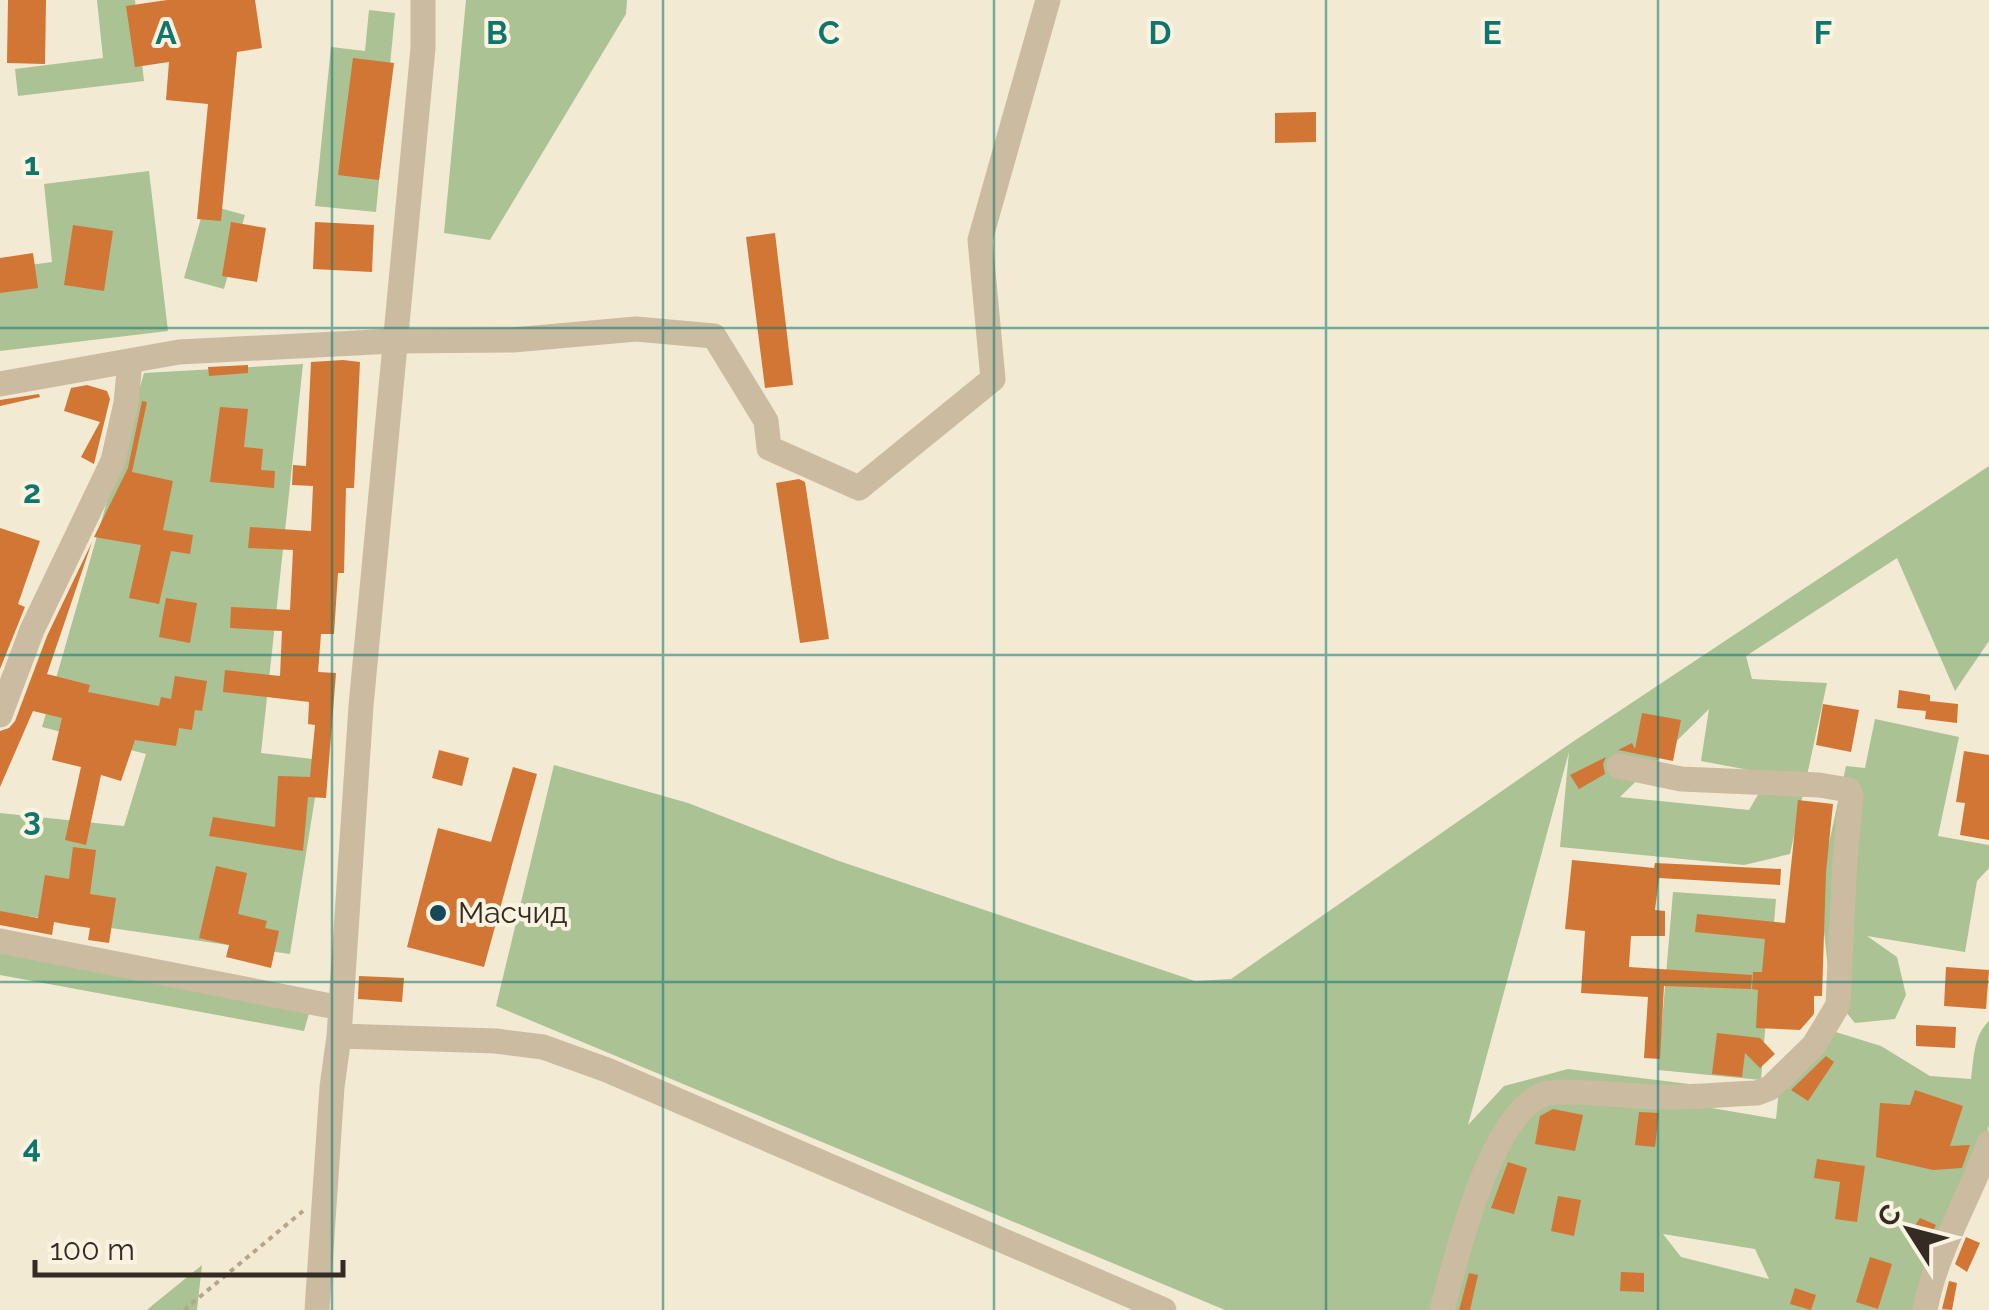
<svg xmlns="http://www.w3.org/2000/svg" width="1989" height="1310" font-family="Raleway,sans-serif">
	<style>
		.green { fill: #aac294; fill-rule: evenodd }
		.building { fill: #d17634 }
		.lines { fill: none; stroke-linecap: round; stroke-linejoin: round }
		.path { stroke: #b7a58a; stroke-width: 4; stroke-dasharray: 5 5; stroke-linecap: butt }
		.minor { stroke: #cbbba0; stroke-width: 25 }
		.grid { fill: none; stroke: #0f766e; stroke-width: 2.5; stroke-opacity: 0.55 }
		.poi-dot { fill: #164859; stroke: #faf3e1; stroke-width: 4 }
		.labels { text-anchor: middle; stroke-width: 8; stroke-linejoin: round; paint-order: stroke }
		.poi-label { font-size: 30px; fill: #342c24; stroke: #faf3e1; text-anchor: start }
		.grid-label { font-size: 32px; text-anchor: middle; font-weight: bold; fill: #0f766e; stroke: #faf3e1; stroke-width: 8; stroke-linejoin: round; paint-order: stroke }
	</style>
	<rect width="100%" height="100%" fill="#f3ead4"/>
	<path class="green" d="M97,0H135L144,81L18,96L15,69L103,58Z
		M466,0H627L626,14L490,240L444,233Z
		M369,10L395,13L376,212L315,206L331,47L365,51Z
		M149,171L168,331L0,351V269L52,262L44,184Z
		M205,204L245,215L224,289L184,278Z
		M303,364L261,753L321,760L290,954L0,912V813L124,826L146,754L42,727L144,373Z
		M1989,466V641L1955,691L1897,558L1746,656L1752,679L1827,683L1790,854L1744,865L1560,847L1569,752L1468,1125L1504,1086L1568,1069L1737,1090L1688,1104L1776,1119L1781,1069L1826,1029L1881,1046L1930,1076L1971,1079C1974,1059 1973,1036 1989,1021V1125L1975,1177L1919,1310H1225L496,1006L554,765L688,803L839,861L1195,981L1231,979L1571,743ZM1709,709L1701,761L1770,774L1749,810L1620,797ZM1663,1234L1755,1249L1769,1279L1681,1257Z
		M1875,719L1959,737L1938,836L1989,845V868L1977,881L1965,952L1867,936L1897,957L1906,995L1895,1019L1855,1023L1831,994L1819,888L1846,766L1865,768Z
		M1673,892L1776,899L1761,1080L1658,1070Z
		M0,937L312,1003L304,1031L0,975Z
		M202,1265L197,1310H147L154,1304Z"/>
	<path class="building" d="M8,0H46L45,64L7,63Z
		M167,0H255L262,48L237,52L221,221L197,219L208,104L166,100L169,62L135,67L126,6Z
		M353,58L394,63L379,180L338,175Z
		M1316,112V142L1275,143V113Z
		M231,222L266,228L257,282L222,276Z
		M315,222L374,225L372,272L313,269Z
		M73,225L113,231L104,291L64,285Z
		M775,233L793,385L765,388L746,237Z
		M33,253L38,288L0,293V258Z
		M343,360L360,362L354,488H346L344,573H338L334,634H321L318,672L336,673L326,798L308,797L303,851L209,836L213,817L275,827L278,776L310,777L315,725L308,724L309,702L223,692L225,670L280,676L282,631L230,628L231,607L290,610L293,550L248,548L250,527L311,531L313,486L292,485L293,465L306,466L311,362Z
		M248,365V373L209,376L208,367Z
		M87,385L107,391L110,399L94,464L81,457L100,422L64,411L71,388Z
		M39,394L40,397L0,406V400Z
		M142,401L147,402L132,472L173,481L163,530L193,535L190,554L171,551L159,604L129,598L141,545L94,537L128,468Z
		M220,407L248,409L244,447L263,449L261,470L275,471L274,488L210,482Z
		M799,479L805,482L829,639L800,643L776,483Z
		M0,528L40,541L18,604L25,607L0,669Z
		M92,542L47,674L90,685L88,692L159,706L161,697L171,699L175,676L207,681L202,711L195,710L192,730L179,728L176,746L135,740L121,781L101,775L86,845L65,840L81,767L52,760L62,718L33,711L0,787V731L9,728L15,721L47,636Z
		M166,598L197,603L190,643L159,637Z
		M1899,690L1930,695V701L1958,704L1957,723L1925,719L1926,711L1897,708Z
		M1823,704L1859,710L1851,752L1816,745Z
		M1642,713L1681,720L1673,761L1618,750L1632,743L1635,749Z
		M439,750L469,758L462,786L432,778Z
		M1964,751L1989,755V840L1960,835L1965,803L1956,802Z
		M1606,757L1603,764L1605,774L1579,789L1570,775Z
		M513,767L537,774L484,967L407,947L438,828L491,842Z
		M1798,800L1833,804L1826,872L1822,996H1814V1014L1800,1030L1756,1028L1758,990L1752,989L1753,972H1762L1765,939L1695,932L1697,914L1785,923Z
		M73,847L96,850L90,894L116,898L109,943L88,940L90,928L70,925L54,922L52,935L0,925V911L38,918L45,875L69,879Z
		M1572,860L1654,868L1655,863L1781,869L1780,885L1659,878L1655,910L1665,911V936H1631L1629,967L1752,975L1751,989L1664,986L1660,1059L1644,1058L1648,997L1581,993L1585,931L1565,929Z
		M216,866L247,873L238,914L267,921L265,928L279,931L271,968L226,957L229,945L199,938Z
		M1946,967L1989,970L1986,1009L1944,1006Z
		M359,976L404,978L402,1002L358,999Z
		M1916,1025L1956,1027L1955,1048L1916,1046Z
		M1717,1033L1760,1038L1775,1054L1760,1068L1745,1053L1742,1077L1712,1074Z
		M1826,1056L1834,1062L1808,1101L1791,1090Z
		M1915,1090L1963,1106L1950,1146L1970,1145L1962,1168L1933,1170L1876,1157L1880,1103L1910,1105Z
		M1553,1109L1583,1115L1575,1151L1535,1144L1540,1116Z
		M1639,1112L1659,1113L1655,1147L1635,1145Z
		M1817,1159L1865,1166L1857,1222L1835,1219L1840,1182L1814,1178Z
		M1508,1162L1527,1168L1514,1214L1491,1208Z
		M1558,1196L1581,1200L1574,1236L1551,1231Z
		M1920,1218L1936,1225L1927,1246L1909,1235Z
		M1966,1237L1980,1243L1967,1272L1955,1264Z
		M1870,1257L1892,1264L1878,1309L1856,1302Z
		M1621,1272L1644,1273V1292L1620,1291Z
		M1469,1273L1478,1275L1470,1310H1459Z
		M1949,1281L1957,1283L1952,1310L1942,1309Z
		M1795,1288L1816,1295L1811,1310L1790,1304Z"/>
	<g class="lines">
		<path class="path" d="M184,1310L303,1211"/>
		<path class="minor" d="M0,384L179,352L394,341L513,340L636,329L714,336L766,421L769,448L859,488L993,379L980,240L1048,0
			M0,715L32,630L113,461L126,403L130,361
			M0,941L341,1008
			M339,1036L496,1041L543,1047L607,1070L1164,1310
			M317,1310L332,1087L339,1036L361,706L423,48V0
			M1442,1310C1456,1258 1490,1114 1544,1094C1560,1088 1636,1097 1658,1097C1691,1098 1724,1094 1757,1093L1770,1088L1814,1045L1838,1005L1845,857L1851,797L1849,790L1819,785L1681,779L1619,766
			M1925,1310C1936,1250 1969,1200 1989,1143"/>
	</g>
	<path class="grid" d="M332,0V1310M663,0V1310M994,0V1310M1326,0V1310M1658,0V1310M0,328H1989M0,655H1989M0,982H1989"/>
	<circle class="poi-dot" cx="438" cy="913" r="10"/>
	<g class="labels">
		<g class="poi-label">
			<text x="458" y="923">Масчид</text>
		</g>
	</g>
	<g class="grid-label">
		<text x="166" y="44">A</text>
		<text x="497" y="44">B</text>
		<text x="829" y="44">C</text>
		<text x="1160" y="44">D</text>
		<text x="1492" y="44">E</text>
		<text x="1823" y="44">F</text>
		<text x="32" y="175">1</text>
		<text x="32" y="503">2</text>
		<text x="32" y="830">3</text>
		<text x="32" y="1158">4</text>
	</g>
	<g transform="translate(1909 1230) rotate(306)" stroke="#faf3e1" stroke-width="8" paint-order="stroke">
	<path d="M0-8L18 38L0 25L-18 38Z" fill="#342c24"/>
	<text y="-15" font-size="28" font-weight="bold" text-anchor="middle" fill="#342c24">С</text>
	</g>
	<path d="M35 1260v15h308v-15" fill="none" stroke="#342c24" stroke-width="5"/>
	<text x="50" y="1260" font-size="30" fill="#342c24" stroke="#faf3e1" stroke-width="8" paint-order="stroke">100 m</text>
</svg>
